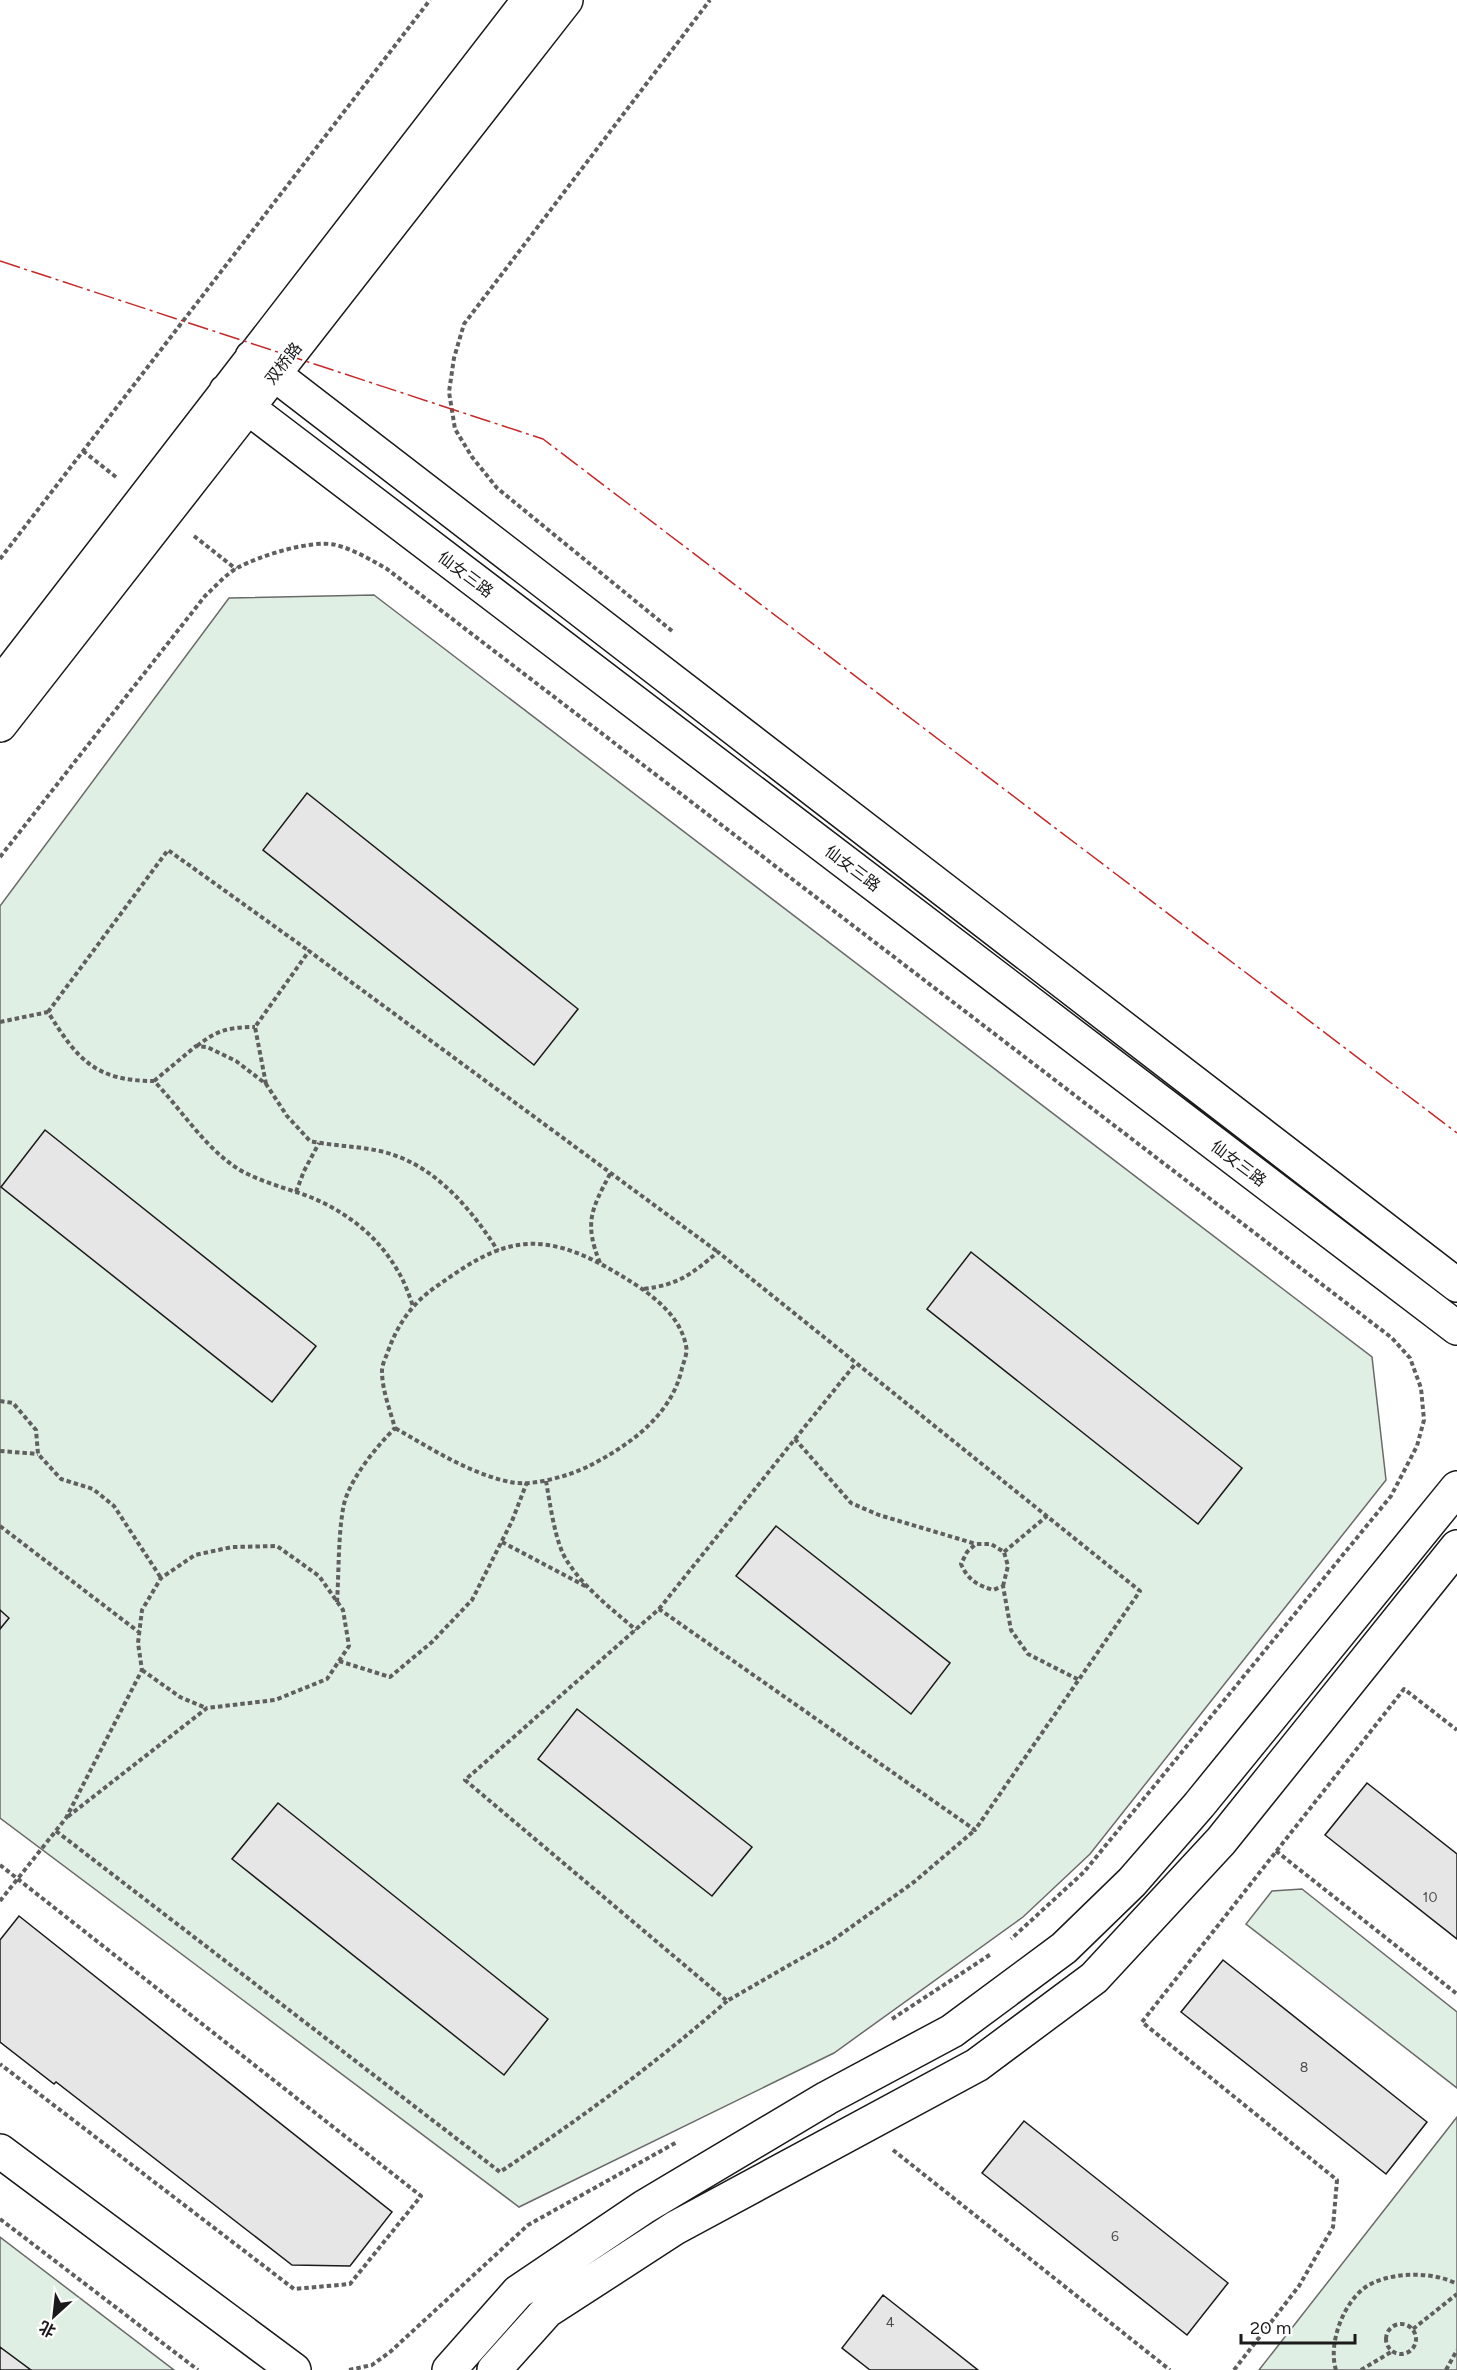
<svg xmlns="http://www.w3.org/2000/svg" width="1457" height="2370" font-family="Figtree,'Noto Sans SC',sans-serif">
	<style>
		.green { fill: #e0efe3; stroke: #6a6a6a; stroke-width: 1.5 }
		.building { fill: #e6e6e6; stroke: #1a1a1a; stroke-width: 1.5 }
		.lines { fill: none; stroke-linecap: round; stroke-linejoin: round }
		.street-casing { stroke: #1a1a1a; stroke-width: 36 }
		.secondary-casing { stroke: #1a1a1a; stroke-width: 36 }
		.path { stroke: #5f5f5f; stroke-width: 4; stroke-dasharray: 4.5 3; stroke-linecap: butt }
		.street { stroke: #fff; stroke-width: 33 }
		.secondary { stroke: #fff; stroke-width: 33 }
		.power { stroke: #c62828; stroke-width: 1.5; stroke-dasharray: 21 4.5 3 4.5; stroke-linecap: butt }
		.labels { text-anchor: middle; stroke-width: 4.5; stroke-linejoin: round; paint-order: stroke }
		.number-label { font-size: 14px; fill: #4d4d4d }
		.street-label { font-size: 16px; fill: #1a1a1a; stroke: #fff }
	</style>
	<rect width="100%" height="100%" fill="#fff"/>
	<path class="green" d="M374,595L1372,1357L1386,1480L1090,1854L1023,1917L834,2053L519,2207L0,1818V906L229,598Z
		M1302,1889L1457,2012V2088L1246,1924L1272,1891Z
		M1457,2117V2370H1259Z
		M0,2237L174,2370H0Z"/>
	<path class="building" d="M307,793L578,1009L534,1065L263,850Z
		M45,1130L316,1346L272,1402L1,1187Z
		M971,1252L1242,1468L1198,1524L927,1309Z
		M776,1526L950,1663L911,1714L736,1576Z
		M0,1610L9,1618L0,1629Z
		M577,1709L752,1847L712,1896L538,1759Z
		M1367,1783L1457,1854V1939L1325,1835Z
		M278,1803L548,2019L504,2075L232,1859Z
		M19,1916L392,2212L350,2266L292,2265L56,2082L54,2084L0,2042V1940Z
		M1223,1960L1427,2122L1386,2174L1181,2012Z
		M1024,2121L1228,2283L1187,2335L982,2173Z
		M883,2295L978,2370H870L842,2348Z
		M0,2347L31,2370H0Z"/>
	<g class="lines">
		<g class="street-casing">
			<path id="street" d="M0,2151L294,2370
				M449,2370L518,2292L644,2207L827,2098L952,2031L1064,1948L1132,1882L1199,1805L1457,1488
				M494,2370L547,2311L675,2228L977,2065L1094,1978L1221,1841L1457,1547"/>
		</g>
		<g class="secondary-casing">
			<path id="secondary" d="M252,357L1457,1285
				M226,391L1457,1328
				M0,685L529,0
				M0,725L566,0"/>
		</g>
		<path class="path" d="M83,451L116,477
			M194,536L236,569
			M0,559L430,0
			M672,631L497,488L472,457L455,429L449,392L454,358L464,324L710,0
			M0,857L205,596C215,587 225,575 237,568C259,556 312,539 336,545C355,550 371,560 387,569L1392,1338L1410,1358L1421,1388L1424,1420L1417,1446L1391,1496L1084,1872L1011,1939
			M48,1012L168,850L309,951
			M0,1022L48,1012C77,1059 95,1081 154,1081C180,1108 201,1142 231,1164C251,1179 279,1186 302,1194C342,1208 378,1235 399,1273C405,1283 409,1295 413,1306
			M197,1046C217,1030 230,1027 255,1027
			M154,1081L196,1046L207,1047L236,1061L266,1084L287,1116L310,1141C333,1146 357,1146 380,1151C433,1163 470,1207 498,1251
			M266,1084L255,1027L309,951L718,1252
			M296,1192L304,1171L319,1143
			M600,1263C584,1223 591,1210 610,1174
			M644,1289C680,1284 690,1275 718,1252L1140,1591L975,1830L659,1609L465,1780L727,2001L833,1940L914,1882L975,1830
			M0,1401L13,1403L36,1430L38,1454L61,1479L93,1489L114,1506L161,1578
			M795,1439L856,1363
			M0,1451L38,1454
			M546,1481C550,1503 555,1543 567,1561C585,1589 612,1609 636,1630
			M0,1526L140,1633
			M502,1542L587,1587
			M1004,1552L1047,1516
			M1003,1586L1008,1566L1004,1552L991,1544H976L967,1552L961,1564C968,1580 977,1585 993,1590L1003,1586L1011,1630L1028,1654L1079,1680
			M337,1602C339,1571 338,1539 343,1509C347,1482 376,1447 395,1428C390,1410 382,1390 382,1371C382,1365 385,1359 387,1354C397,1325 412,1303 437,1286C464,1267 493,1246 527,1244C560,1242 592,1258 620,1275C647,1291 680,1313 686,1346C688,1352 684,1361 682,1368C672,1415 630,1445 589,1466C569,1476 531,1487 510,1482C468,1473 432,1449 395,1428
			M659,1609L795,1439L851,1503L879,1515L976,1544
			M339,1661L390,1677L432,1642L472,1600L512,1521L527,1482
			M142,1670L180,1697L206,1708
			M56,1831L500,2172C580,2119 655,2064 727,2001
			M1276,1851L1457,1994
			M0,1865L421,2196L350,2284L294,2289L0,2064
			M0,1901L66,1818L142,1670L138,1643L142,1610L161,1578L195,1555L232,1547L277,1546L319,1576L343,1610L349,1646L327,1679L275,1700L207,1708L66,1818
			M892,2019L991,1954
			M893,2150L1170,2370
			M0,2219L198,2370
			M1386 2339a15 15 0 1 1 30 0a15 15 0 1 1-30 0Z
			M1413,2329L1457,2294
			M349,2370L372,2365L390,2352L528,2225L677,2142
			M1234,2370L1299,2286L1333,2227L1337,2180L1142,2022L1404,1689L1457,1730
			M1336,2370C1327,2342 1346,2293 1375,2282C1398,2272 1435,2272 1457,2284
			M1361,2370L1391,2352
			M1446,2370L1457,2350"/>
		<use href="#street" class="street"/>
		<use href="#secondary" class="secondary"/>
		<path class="power" d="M0,261L543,439L1457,1133"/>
	</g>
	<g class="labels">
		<g class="number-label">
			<text x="1430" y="1902">10</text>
			<text x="1304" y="2072">8</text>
			<text x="1115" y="2241">6</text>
			<text x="890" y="2327">4</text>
		</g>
		<g class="street-label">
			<text transform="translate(283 363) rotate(-52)" y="6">双桥路</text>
			<text transform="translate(466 574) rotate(37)" y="6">仙女三路</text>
			<text transform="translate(853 868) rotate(37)" y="6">仙女三路</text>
			<text transform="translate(1239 1163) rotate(37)" y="6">仙女三路</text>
		</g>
	</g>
	<g transform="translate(54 2316) rotate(207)" stroke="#ffffff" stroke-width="4.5" paint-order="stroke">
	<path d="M0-4.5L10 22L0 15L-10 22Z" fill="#1a1a1a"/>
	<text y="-9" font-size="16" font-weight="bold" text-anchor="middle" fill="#1a1a1a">北</text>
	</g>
	<path d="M1241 2334v9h114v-9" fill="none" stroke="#1a1a1a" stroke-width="3"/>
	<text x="1250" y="2334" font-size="18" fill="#1a1a1a" stroke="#ffffff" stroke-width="4.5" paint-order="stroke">20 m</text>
</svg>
